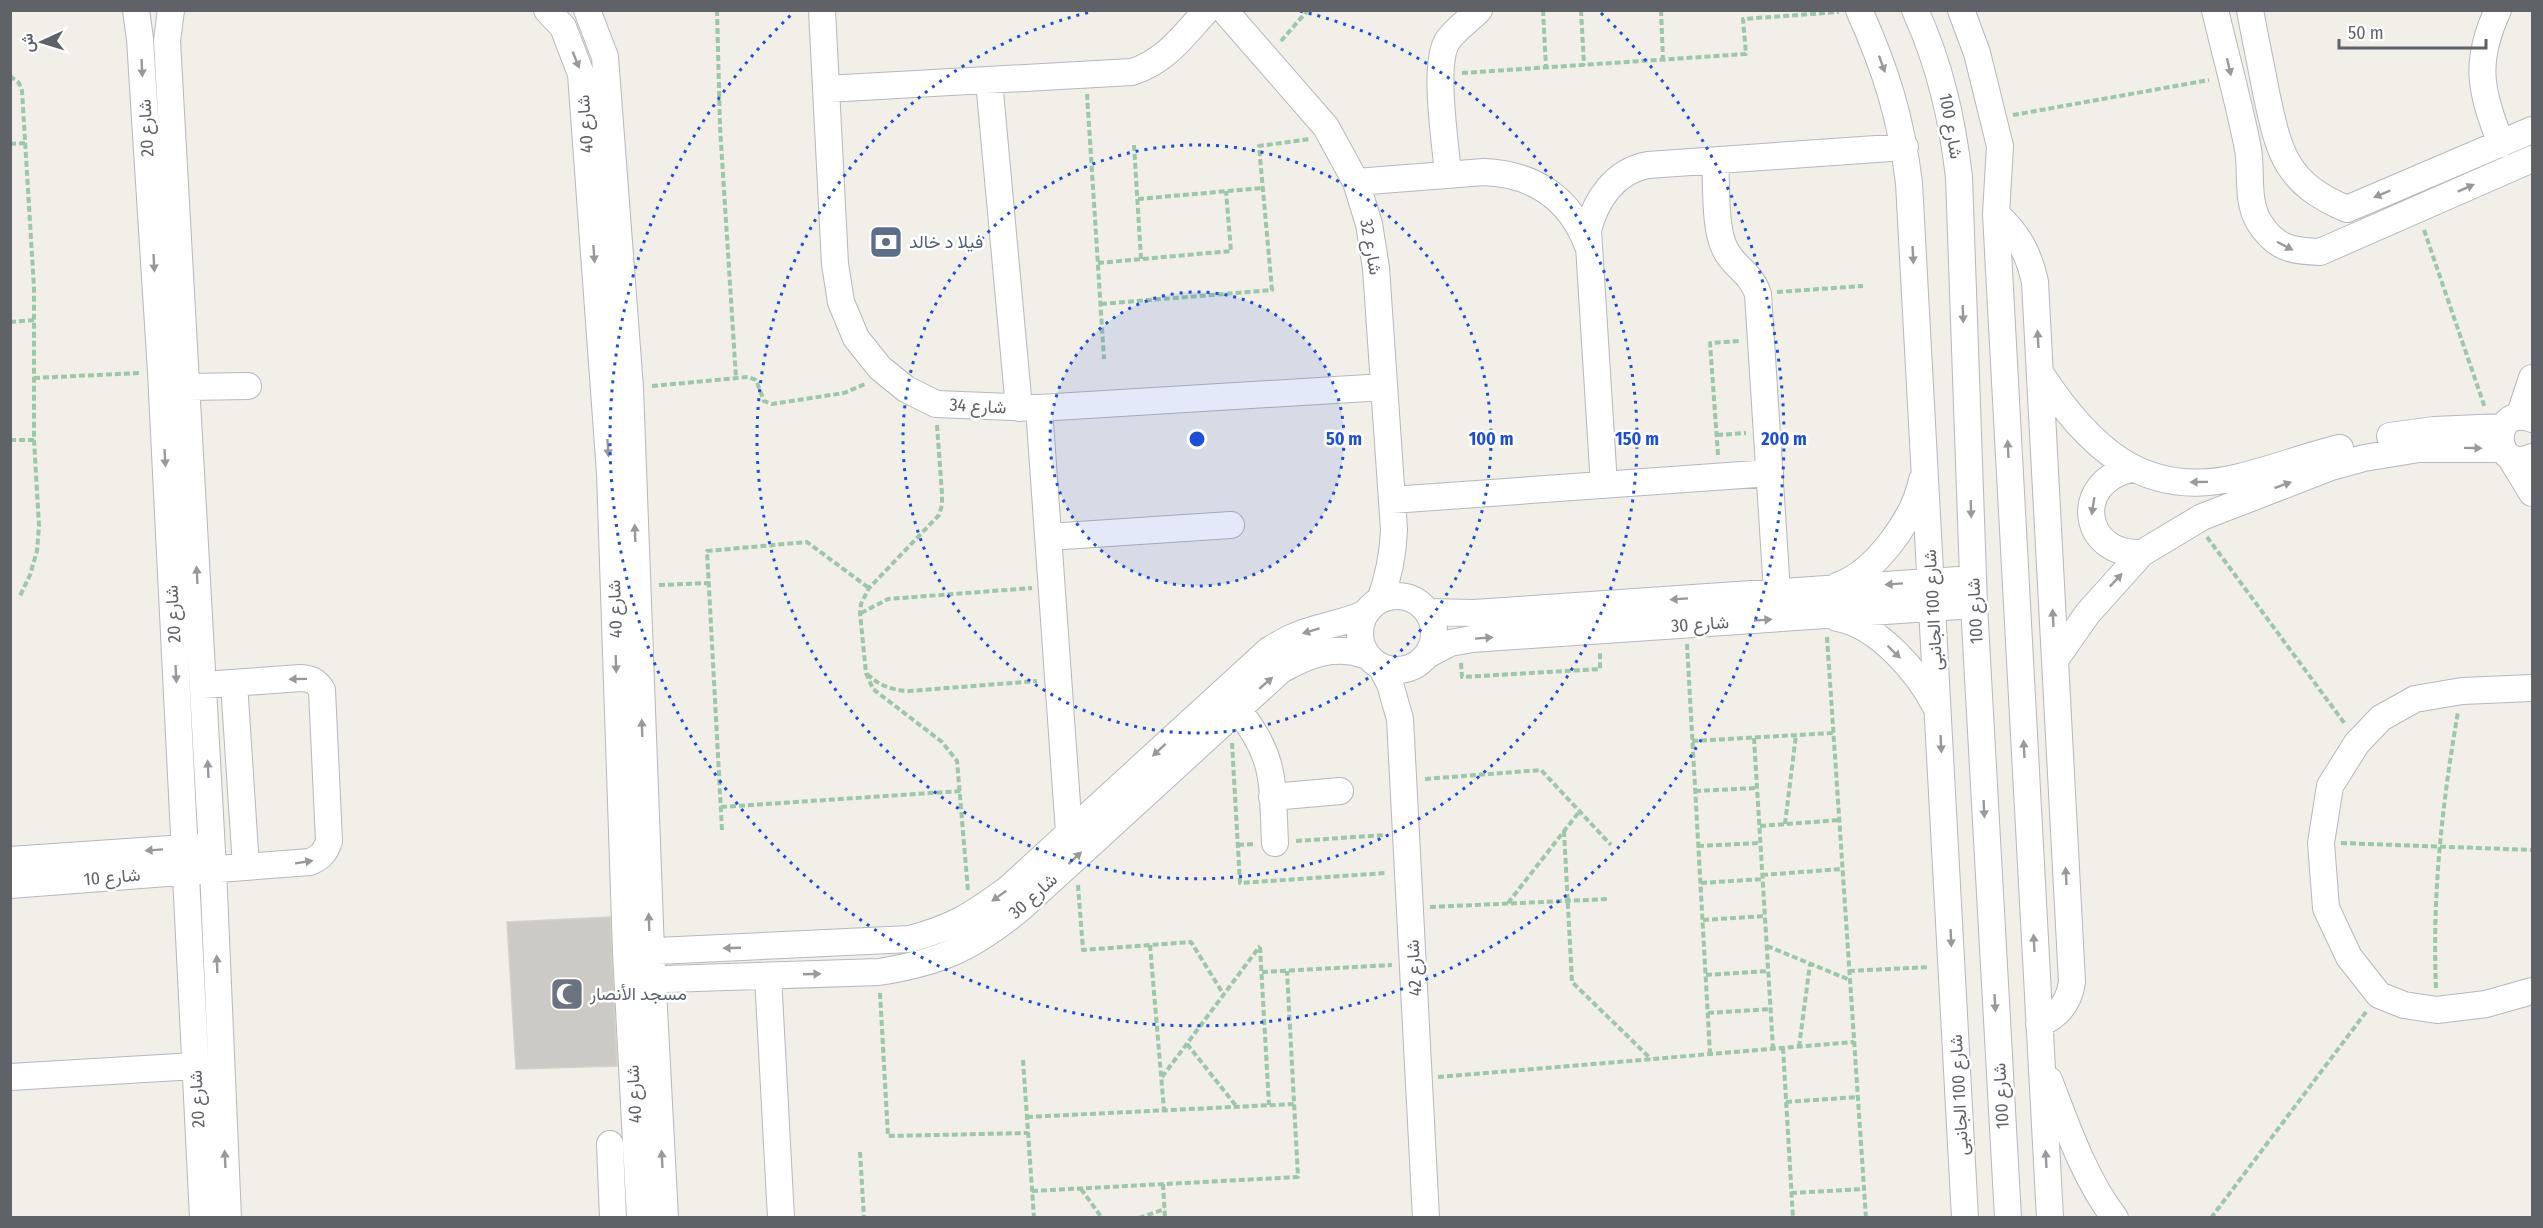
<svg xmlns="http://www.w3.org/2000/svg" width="2543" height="1228" font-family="'Fira Sans Condensed',Vazirmatn,sans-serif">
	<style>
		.building { fill: #cccac5; stroke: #d6d1c6; stroke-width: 1.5 }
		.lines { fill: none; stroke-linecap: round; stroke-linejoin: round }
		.minor-casing { stroke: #b5b8bc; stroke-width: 28 }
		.path { stroke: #9cc7a9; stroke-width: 4; stroke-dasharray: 6 3; stroke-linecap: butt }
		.minor { stroke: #fff; stroke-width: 26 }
		.oneway { fill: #979a9d }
		.ring { fill: none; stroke: #1d4ed8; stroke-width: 3; stroke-dasharray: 3 6 }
		.labels { text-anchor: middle; stroke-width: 5; stroke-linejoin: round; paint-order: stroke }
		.street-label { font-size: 18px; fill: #5f6368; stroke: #fff }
		.service-label { font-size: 18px; fill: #4e5e75; stroke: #fff; text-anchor: start }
		.worship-label { font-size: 18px; fill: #5b616d; stroke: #fff; text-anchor: start }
		.centre { fill: #1d4ed8; stroke: #fff; stroke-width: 3 }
		.ring-label { font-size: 18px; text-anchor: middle; font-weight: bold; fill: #1d4ed8; stroke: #fff; stroke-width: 5; stroke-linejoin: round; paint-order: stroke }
	</style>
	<rect width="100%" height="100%" fill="#f1efe8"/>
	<path class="building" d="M610,917L617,1066L516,1069L507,922Z"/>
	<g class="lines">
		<g class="minor-casing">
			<path id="minor" d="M136,10L140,39L161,372L203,1218
				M171,10L167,41L213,869L228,1218
				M547,10L563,27L581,74L610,473L626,952L640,1218
				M587,10L605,57L630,388L651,951L665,1218
				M822,10L835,264L841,302L856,338L880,368L906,389L936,404L1039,408L1384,387
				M1224,10L1326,127L1356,182L1369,224L1376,268L1394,530C1393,555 1389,576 1380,600
				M1859,10C1886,70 1901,118 1909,183L1965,1218
				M1915,10C1940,65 1952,118 1959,177L1974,605L2008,1218
				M1961,10L1977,53L2000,146L1996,214L2050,1218
				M2215,10C2226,57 2239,103 2248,149C2252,172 2246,201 2259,222C2275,248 2291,251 2320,252L2532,159
				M2250,10C2255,38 2261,65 2266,92C2279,153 2285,183 2347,209L2532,130
				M2498,10C2473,64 2481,91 2501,144
				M989,81L1019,408
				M826,89L1132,72C1166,61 1183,36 1207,10
				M1715,161C1717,186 1714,227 1725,249C1734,268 1750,271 1758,294L1777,592
				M1448,175C1446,145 1432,63 1448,40C1456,29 1469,20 1479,10
				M1356,182L1484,172C1534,174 1570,198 1588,246
				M1996,214C2018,233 2029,254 2035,282L2072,982C2069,1003 2058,1016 2039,1024
				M2040,373C2088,446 2143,501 2239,477C2273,469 2306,456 2340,448
				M187,387L248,386
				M1039,408L1069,832
				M2519,417L2532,378
				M2532,419C2489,403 2492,475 2532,457
				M2390,436L2434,430L2503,427
				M2510,457L2532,493
				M2131,469C2072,482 2081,556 2142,553
				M1604,485L1588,230C1596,199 1615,171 1648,165L1905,147
				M1392,500L1770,473
				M1048,537L1231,525
				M1837,586C1875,573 1914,519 1922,480
				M1360 633a37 37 0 1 1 74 0a37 37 0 1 1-74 0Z
				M1428,612L1474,613L1973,579
				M1837,618C1878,625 1918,672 1936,707
				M1429,654L1450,643L1472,639L1974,605
				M2055,660L2088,613L2142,553L2202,517L2331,467L2364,458L2419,449H2503
				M1381,667L1390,684L1400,719L1426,1218
				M234,683L246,867
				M2532,688L2462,691L2415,699L2381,718L2357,743L2330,786L2321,843L2326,908L2349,957L2379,995L2404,1005L2437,1010L2486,1004L2532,991
				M1237,709C1277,757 1272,784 1275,843
				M1272,797L1340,791
				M10,860L200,847
				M10,885L310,862C321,857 325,853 329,841L322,690C316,681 312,679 301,678L203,685
				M635,952L910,939C954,927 971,916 1008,889L1269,650C1283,642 1296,634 1312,630C1330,624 1348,622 1366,613
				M768,976L781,1218
				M637,980L879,972C941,962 973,948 1022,907L1281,670C1309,654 1336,644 1367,656
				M10,1077L195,1066
				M2049,1080C2066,1124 2085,1180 2115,1218
				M610,1144L613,1218"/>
		</g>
		<path class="path" d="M717,10L720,127L736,378
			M1388,10H1409
			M1543,10L1546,68
			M1581,10L1584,65
			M1661,10L1663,60
			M1281,41L1308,10
			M1462,73L1746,54L1743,19L1839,12
			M10,76L19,83L22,91L34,288V440L39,526L37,551L30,575L19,598
			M1087,94L1104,359
			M2013,115L2209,80
			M10,144L25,143
			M1134,145L1141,259
			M1138,199L1262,188
			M2424,230L2485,408
			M1098,263L1231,251L1226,191
			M1777,292L1863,286
			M1101,304L1272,290L1259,146L1310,139
			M10,322L34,320
			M34,378L139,373
			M652,386L748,377L756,380L764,401L772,404L844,393L865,384
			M937,425L942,494V505L939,515L869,588L861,604L860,613L866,673L873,689L942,742L957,761L968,891
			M1717,435L1746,433
			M10,440H34
			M1718,455L1710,343L1739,341
			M2207,537L2345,724
			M659,585L709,583
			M861,613L888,599L1032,588
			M1827,637L1866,1218
			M1687,644L1710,1054
			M1461,663L1462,677L1600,669V652
			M867,674C880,686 891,690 909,691L1037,681
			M1754,738L1773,1049
			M1692,741L1833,733
			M1232,743L1240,883L1386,873
			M1425,779L1541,770L1611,845
			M1695,791L1757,788
			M721,807L961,791
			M1785,824L1796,735
			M1760,826L1839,820
			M722,830L707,551L807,542L869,588
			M1564,831L1572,982L1651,1059
			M1296,841L1385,835
			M2341,843L2532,850
			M1238,845L1253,844
			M1698,846L1760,843
			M1762,875L1842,869
			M1701,883L1763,879
			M1078,885L1083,950L1191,942L1224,995
			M1508,903L1579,812
			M1430,907L1609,899
			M1703,920L1765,916
			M1150,945L1164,1110
			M1767,946L1850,980
			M1260,947L1269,1105
			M1849,971L1930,967
			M1262,972L1392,965
			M1706,975L1768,971
			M2436,988C2432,896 2442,804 2458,712
			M880,993L888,1136L1028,1133
			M1708,1013L1771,1009
			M1187,1044L1237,1107
			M1799,1047L1810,964
			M1783,1048L1793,1218
			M1023,1060L1034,1218
			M1162,1077L1260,946
			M1438,1077L1854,1042
			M1786,1102L1858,1097
			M1027,1117L1294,1104
			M860,1152L864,1218
			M1163,1184L1165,1218
			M1081,1189L1102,1218
			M1032,1191L1298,1177L1287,971
			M1791,1193L1864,1189
			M1139,1218L1165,1209
			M2211,1218L2366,1012"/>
		<use href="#minor" class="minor"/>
	</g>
	<defs><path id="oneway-solid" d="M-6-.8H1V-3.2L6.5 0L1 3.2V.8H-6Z" transform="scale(1.5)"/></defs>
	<g class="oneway">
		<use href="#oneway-solid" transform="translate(576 60) rotate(68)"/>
		<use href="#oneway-solid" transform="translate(1882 64) rotate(70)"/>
		<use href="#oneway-solid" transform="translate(2229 67) rotate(77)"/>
		<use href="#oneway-solid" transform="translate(142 68) rotate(87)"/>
		<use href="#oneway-solid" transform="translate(2466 188) rotate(-24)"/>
		<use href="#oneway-solid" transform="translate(2382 194) rotate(157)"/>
		<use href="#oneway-solid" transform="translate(2285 246) rotate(28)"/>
		<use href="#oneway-solid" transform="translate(594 254) rotate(86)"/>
		<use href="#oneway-solid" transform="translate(1913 255) rotate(87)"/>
		<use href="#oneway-solid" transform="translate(154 263) rotate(87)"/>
		<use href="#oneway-solid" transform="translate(1963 314) rotate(88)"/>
		<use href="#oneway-solid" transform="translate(2038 339) rotate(-93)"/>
		<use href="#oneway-solid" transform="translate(608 448) rotate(86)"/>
		<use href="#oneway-solid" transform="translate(2473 448) rotate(1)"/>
		<use href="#oneway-solid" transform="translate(2008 449) rotate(-93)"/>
		<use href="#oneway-solid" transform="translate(165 458) rotate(87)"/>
		<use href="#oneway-solid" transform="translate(2199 482) rotate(179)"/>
		<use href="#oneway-solid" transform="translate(2283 485) rotate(-20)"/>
		<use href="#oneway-solid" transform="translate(2093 506) rotate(99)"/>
		<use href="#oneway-solid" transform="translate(1971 509) rotate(88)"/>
		<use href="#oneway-solid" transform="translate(635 533) rotate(-92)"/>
		<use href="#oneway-solid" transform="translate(197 575) rotate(-93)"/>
		<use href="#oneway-solid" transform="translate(2116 580) rotate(-47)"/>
		<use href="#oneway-solid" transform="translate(1894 584) rotate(176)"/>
		<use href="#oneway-solid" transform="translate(1679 599) rotate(176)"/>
		<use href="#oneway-solid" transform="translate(2053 618) rotate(-93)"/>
		<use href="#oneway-solid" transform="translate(1763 620) rotate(-4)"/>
		<use href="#oneway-solid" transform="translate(1311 631) rotate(163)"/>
		<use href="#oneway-solid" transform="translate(1484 638) rotate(-4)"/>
		<use href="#oneway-solid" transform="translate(1894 652) rotate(44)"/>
		<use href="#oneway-solid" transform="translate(616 664) rotate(88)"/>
		<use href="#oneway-solid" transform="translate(176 674) rotate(87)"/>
		<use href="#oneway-solid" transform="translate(298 679) rotate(179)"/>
		<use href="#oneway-solid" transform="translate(1266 683) rotate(-41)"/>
		<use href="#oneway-solid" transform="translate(642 728) rotate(-92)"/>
		<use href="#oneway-solid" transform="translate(1941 744) rotate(87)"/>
		<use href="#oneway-solid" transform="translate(2024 749) rotate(-93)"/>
		<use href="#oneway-solid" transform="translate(1159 750) rotate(137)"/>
		<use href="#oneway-solid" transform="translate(208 769) rotate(-93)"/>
		<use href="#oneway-solid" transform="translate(1984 809) rotate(87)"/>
		<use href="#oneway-solid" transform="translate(154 850) rotate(176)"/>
		<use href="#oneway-solid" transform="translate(1075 858) rotate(-43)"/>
		<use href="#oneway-solid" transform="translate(304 862) rotate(-9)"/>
		<use href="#oneway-solid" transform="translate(2066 876) rotate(-93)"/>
		<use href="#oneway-solid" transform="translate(999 896) rotate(144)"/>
		<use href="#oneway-solid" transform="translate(649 922) rotate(-92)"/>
		<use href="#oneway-solid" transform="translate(1951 938) rotate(87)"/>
		<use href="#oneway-solid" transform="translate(2034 943) rotate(-93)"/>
		<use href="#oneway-solid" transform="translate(732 948) rotate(178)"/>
		<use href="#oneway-solid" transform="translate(217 964) rotate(-92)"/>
		<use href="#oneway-solid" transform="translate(812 974) rotate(-2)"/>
		<use href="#oneway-solid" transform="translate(1995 1003) rotate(87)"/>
		<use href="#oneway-solid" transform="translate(225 1159) rotate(-93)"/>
		<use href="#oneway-solid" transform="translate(662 1159) rotate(-93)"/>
		<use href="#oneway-solid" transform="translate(2046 1159) rotate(-93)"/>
	</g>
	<circle cx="1197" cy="439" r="147" fill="#1d4ed8" fill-opacity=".12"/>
	<g class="ring">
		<circle cx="1197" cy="439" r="147"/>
		<circle cx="1197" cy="439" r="294"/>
		<path d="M1300 11A440 440 0 1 1 1094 11"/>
		<path d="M1601 13A587 587 0 1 1 793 13"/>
	</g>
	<defs>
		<g id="bank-square" transform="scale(1.725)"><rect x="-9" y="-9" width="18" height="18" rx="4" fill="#5c6f8a" stroke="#fff"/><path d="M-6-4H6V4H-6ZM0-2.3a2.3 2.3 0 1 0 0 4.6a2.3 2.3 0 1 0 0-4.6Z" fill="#fff"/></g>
		<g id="mosque-square" transform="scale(1.725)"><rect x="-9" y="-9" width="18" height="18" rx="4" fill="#6b7280" stroke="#fff"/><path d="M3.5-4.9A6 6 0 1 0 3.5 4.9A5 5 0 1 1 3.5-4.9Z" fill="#fff"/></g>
	</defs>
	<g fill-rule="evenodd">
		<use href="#bank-square" x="886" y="242"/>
		<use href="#mosque-square" x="567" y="994"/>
	</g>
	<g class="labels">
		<g class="street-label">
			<text transform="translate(585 124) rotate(-94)" y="6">شارع 40</text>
			<text transform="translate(1951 126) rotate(80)" y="6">شارع 100</text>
			<text transform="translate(146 128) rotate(-93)" y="6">شارع 20</text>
			<text transform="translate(1371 247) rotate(80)" y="6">شارع 32</text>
			<text transform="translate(978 406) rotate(3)" y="6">شارع 34</text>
			<text transform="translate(615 609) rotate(-92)" y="6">شارع 40</text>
			<text transform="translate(1933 610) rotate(-93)" y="6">شارع 100 الجانبى</text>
			<text transform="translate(1975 611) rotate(-93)" y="6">شارع 100</text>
			<text transform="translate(173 614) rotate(-93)" y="6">شارع 20</text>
			<text transform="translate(1700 624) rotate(-4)" y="6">شارع 30</text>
			<text transform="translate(112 877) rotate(-5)" y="6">شارع 10</text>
			<text transform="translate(1033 896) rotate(-42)" y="6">شارع 30</text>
			<text transform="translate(1414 968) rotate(-93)" y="6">شارع 42</text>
			<text transform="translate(634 1094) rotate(-93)" y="6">شارع 40</text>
			<text transform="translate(1959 1095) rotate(-93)" y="6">شارع 100 الجانبى</text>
			<text transform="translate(2001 1096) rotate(-93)" y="6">شارع 100</text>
			<text transform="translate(197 1099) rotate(-93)" y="6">شارع 20</text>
		</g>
		<g class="service-label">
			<text x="909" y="248">فيلا د خالد</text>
		</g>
		<g class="worship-label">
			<text x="590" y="1000">مسجد الأنصار</text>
		</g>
	</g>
	<circle cx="1197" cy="439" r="9" class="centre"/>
	<g class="ring-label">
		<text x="1344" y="445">50 m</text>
		<text x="1491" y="445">100 m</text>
		<text x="1637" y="445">150 m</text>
		<text x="1784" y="445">200 m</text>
	</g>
	<rect width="2543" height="1228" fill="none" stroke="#5f6368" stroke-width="24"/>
	<g transform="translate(42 42) rotate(266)" stroke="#ffffff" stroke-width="4.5" paint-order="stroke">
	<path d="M0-4.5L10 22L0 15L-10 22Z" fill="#5f6368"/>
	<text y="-9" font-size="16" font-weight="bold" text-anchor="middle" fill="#5f6368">ش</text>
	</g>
	<path d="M2339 39v9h147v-9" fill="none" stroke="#5f6368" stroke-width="3"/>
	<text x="2348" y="39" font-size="18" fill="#5f6368" stroke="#ffffff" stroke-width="4.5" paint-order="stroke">50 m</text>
</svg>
